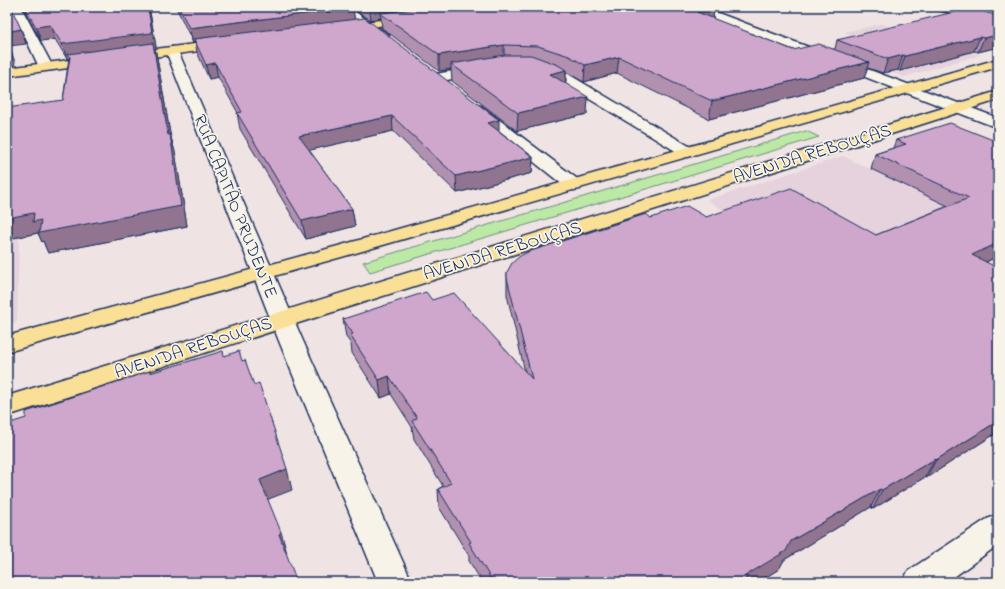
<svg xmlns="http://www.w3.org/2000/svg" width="1005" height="589" font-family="'Indie Flower',sans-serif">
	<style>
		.built { fill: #e5d2dc }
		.green { fill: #bce9a6; stroke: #6c8c82 }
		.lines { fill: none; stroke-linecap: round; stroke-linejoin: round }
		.minor-casing { stroke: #1b2f5e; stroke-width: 3 }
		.major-casing { stroke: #1b2f5e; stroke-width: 3 }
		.minor { fill: #f7f3e8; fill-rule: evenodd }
		.major { fill: #fadf96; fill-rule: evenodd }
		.wall { fill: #b290b0; stroke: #1b2f5e }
		.shaded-wall { fill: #917590; stroke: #1b2f5e }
		.building { fill: #cfa7cd; stroke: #1b2f5e }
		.labels { text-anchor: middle; stroke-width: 3.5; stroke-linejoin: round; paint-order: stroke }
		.street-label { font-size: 18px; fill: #1b2f5e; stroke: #f7f3e8 }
	</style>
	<rect width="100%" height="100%" fill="#efe4e3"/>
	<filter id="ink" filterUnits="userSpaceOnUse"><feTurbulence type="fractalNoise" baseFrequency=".025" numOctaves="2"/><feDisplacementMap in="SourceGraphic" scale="8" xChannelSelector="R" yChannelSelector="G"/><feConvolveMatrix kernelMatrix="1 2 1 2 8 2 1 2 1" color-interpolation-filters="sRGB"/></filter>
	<g filter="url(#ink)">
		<path class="built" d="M881,24L980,55L904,77L831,51L871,42L844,32Z
			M843,156L962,213L899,239L740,220L707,200Z
			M19,237L17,322L7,325V239Z"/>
		<path class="green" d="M806,131L819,137L370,272L363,262Z"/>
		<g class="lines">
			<g class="minor-casing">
				<path id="minor" d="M11,7H21L53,67L51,70H41L39,67Z
					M336,7H348L389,35L387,37H379Z
					M687,7H702L998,118V128L688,9Z
					M935,7H952L998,20V26L936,9Z
					M172,47L176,48L178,51L303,341L412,582H378L279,341L166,51L168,48Z
					M538,64L568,74L694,149L696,152L694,155L688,157L682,155L558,80L533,71L531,68L533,65Z
					M480,66L485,67L487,70L485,73L436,82L431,81L429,78L431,75L436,74Z
					M476,105L481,106L580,181L583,185L580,189L574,190L568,189L471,112L469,109L471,106Z
					M998,515V545L947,582H903L908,571L987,519Z"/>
			</g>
			<g class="major-casing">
				<path id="major" d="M410,16L414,17L416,19L414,21L343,31L339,30L337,28L339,26L343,25Z
					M226,40L230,41L232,44L230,47L7,76V68Z
					M998,59V67L352,254L7,352V336L338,246Z
					M998,91V100L7,416V396Z"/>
			</g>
			<use href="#minor" class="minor"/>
			<use href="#major" class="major"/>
		</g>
		<path class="wall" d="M23,7H149L156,47L155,48L157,58L170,134L175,152L187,226L48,253L43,241L42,242L38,233L13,238L63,100L69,58L67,59L55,39L41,41Z
			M176,7H706L714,10L713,19L793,50L835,49L837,40L998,16V47L978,52L974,51L900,71L898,70L883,73L868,68L864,78L709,119L617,73L584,82L566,72V83L587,114L517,131L452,81L451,69L439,71L382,28L381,18L371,20L353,9L354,19L533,157L532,173L457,193L393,131L309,150L352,209L355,226L306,239L240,129L237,113H238L218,77L209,79L197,52L195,42L193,43Z
			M896,140L998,142V256L986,262L998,432L926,478L925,477L873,509L871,507L784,560L779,569L758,582H482L469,561V556L439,507L438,489L443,486L414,439L412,427L391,394L381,398L352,353L351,344L346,337L343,319L432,300L525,372L507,295V272L651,218L706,217L876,235L948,206L871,169L875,154L893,148Z"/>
		<path class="shaded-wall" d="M148,7H149L156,47L155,48L157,58L172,145L170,134L175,152L187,226L48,253L43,241L42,242L38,233L13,238L7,224V199H9L34,213L181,206L68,54L70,58L67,59L62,44Z
			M369,7H469L380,13L381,18L371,20Z
			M353,8L355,22L194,39L195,42L193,43L189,28Z
			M714,10L712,25L697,12Z
			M50,25L55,39L41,41L36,27Z
			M21,29L26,44L9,46L15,62L14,66L7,68V32Z
			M998,35V47L978,52L984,38Z
			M980,37L974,51L900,71L905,56Z
			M504,45V60L451,64V69L439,71V55Z
			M903,55L898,70L883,73L888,59Z
			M619,57L617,73L584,82L585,65Z
			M869,62L864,78L709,119L712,101Z
			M215,63L218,77L209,79L206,65Z
			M7,69L10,77L7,88Z
			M566,70L565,86L550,74Z
			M588,97L587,114L517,131L518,113Z
			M392,116L393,131L302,152L299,136Z
			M499,120V136L488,123Z
			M533,157L532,173L457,193L456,176Z
			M352,209L355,226L306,239L302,221Z
			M998,233V256L965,272L972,255Z
			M389,376L391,394L381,398L379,380Z
			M998,421V432L926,478L936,460Z
			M935,459L925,477L873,509L882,490Z
			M287,469L292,490L266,500L260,480Z
			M880,489L871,507L784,560L779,569L758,582H741L745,576L791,541Z
			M281,532L287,553L285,555L279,534Z"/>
		<path class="building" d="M7,7H11L21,29L7,32Z
			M25,7H148L152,33L62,44L50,25L36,27Z
			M179,7H352L353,8L189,28Z
			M431,7H706L714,10L697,12L793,50L819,44L869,62L712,101L619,57L585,65L569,56L538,46L504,45L439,55L380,13Z
			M971,8L998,16V35L984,38L980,37L905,56L903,55L888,59L837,40Z
			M365,18L499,120L488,123L533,157L456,176L392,116L299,136L352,209L302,221L237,113L242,112L215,63L206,65L194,39Z
			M7,42L9,47L8,51H7Z
			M153,43L168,135L170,134L181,206L39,233L41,220L33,222L34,213L7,218V206L9,199H7V108L63,100L70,57L68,54Z
			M504,55H531L558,65L566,70L550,74L588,97L518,113L451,64Z
			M950,123L998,142V243L972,255L998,268V421L936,460L935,459L882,490L880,489L791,541L786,551L745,576L747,578L741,582H493L469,543L471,542L438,489L451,483L412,421L417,418L389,376L379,380L350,335L353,334L343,319L426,292L432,300L454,293L532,379L507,278V272L512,263L520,256L528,252L646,214L651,218L687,206L706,217L791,188L876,235L969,198L875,154L906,144L896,140Z
			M223,351L224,356L239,351L242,361L245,360L254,385L259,383L287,469L260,480L281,532L279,534L297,582H7V424L26,418V412L150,371V373Z"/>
	</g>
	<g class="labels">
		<g class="street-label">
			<text transform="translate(812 153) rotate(-17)" y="6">AVENIDA REBOUÇAS</text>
			<text transform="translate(236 206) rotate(68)" y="6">RUA CAPITÃO PRUDENTE</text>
			<text transform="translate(502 250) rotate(-17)" y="6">AVENIDA REBOUÇAS</text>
			<text transform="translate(193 347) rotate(-18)" y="6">AVENIDA REBOUÇAS</text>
		</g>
	</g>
	<rect width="1005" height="589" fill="none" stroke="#f7f3e8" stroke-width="24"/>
	<rect x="12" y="12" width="981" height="565" fill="none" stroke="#1b2f5e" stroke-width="1.5" filter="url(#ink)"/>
</svg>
